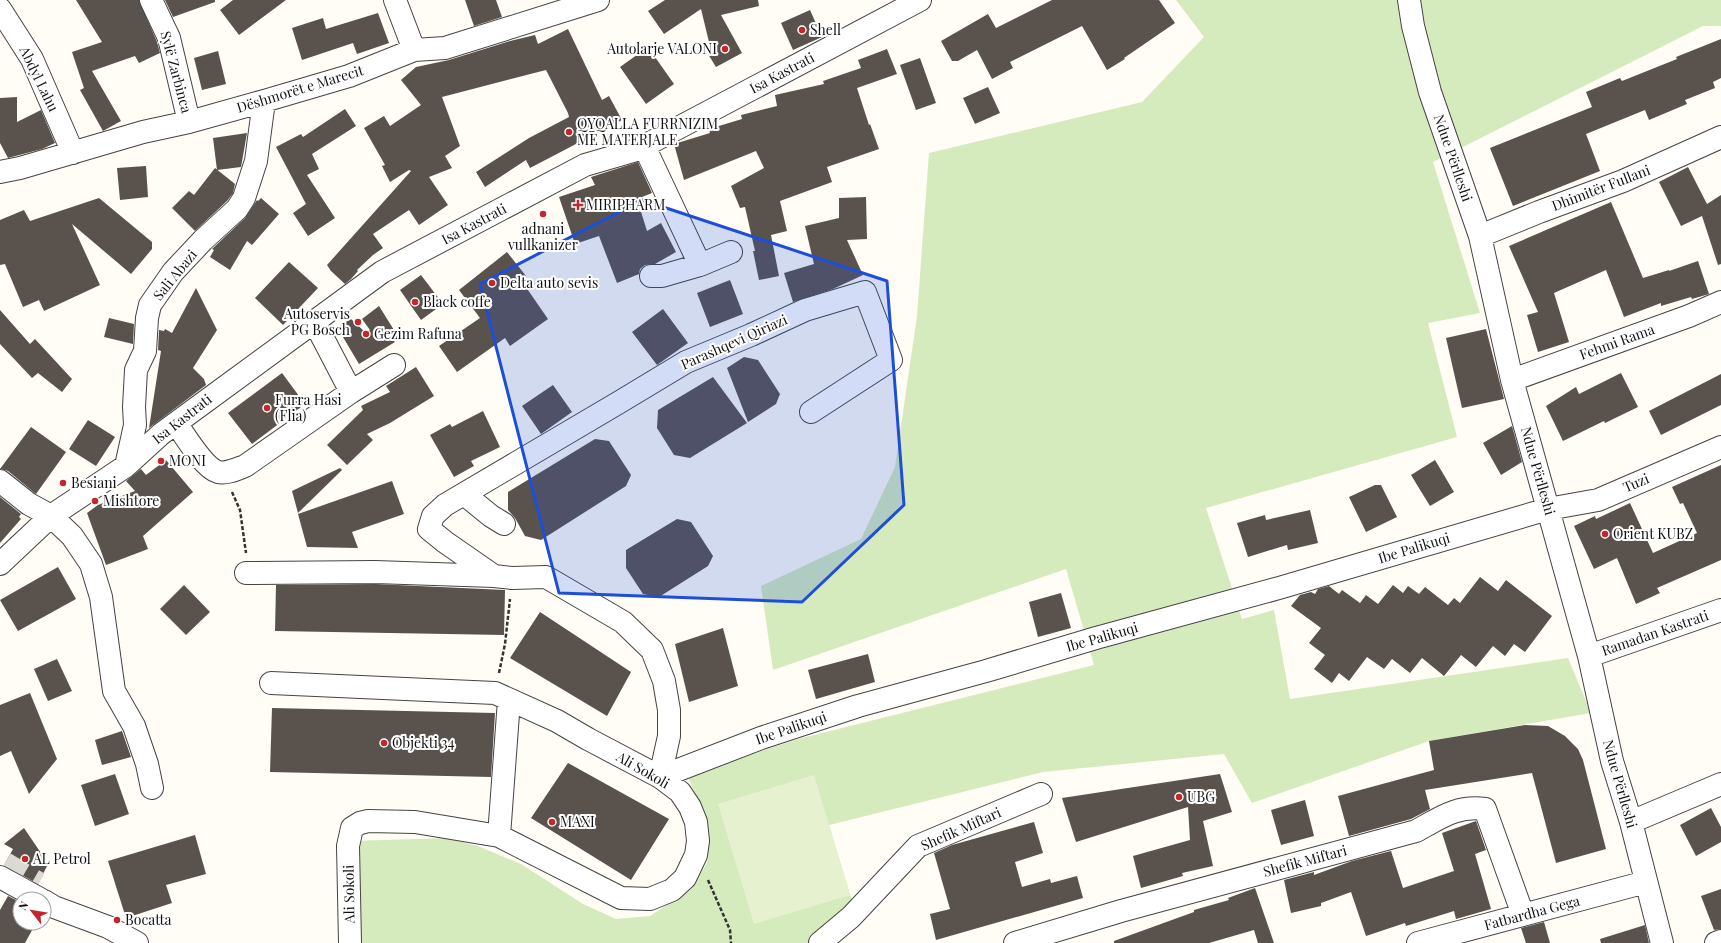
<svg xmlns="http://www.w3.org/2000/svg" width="1721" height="943" font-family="'Playfair Display',serif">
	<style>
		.green { fill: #d5ebbd }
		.pitch { fill: #e6f2cf }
		.building { fill: #5a524d }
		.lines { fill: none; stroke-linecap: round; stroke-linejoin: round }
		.minor-tunnel { stroke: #dbdad3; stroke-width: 22; stroke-dasharray: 22 11; stroke-linecap: butt }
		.minor-casing { stroke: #444; stroke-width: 24 }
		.path { stroke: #333; stroke-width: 2.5; stroke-dasharray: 4 2; stroke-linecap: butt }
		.minor { stroke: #fff; stroke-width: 22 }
		.marked { fill: #1d4ed8; fill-opacity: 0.2; stroke: #1d4ed8; stroke-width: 3; stroke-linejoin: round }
		.poi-dot { fill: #c4262e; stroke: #fff; stroke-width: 1.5 }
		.labels { text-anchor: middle; stroke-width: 4; stroke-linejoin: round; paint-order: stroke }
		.poi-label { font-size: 14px; fill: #111; stroke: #fff; text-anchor: start }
		.street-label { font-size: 14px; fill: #111; stroke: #fff }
	</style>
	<rect width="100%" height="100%" fill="#fffdf5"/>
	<path class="green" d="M1176,0H1721V26H1703L1433,162L1480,313L1428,323L1457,437L1206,508L1242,619L1274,610L1290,699L1568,658L1591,713L1429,741L1252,803L1224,754L1043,772L829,825L854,907L813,943H358L352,841L446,838L478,846L521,864L583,904L616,919L650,916L690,890L707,863L709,840L700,804L687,775L802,738L1094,665L1066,569L773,670L761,586L861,539L895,467L917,316L929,153L1142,102L1204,37Z"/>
	<path class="pitch" d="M814,775L850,895L754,924L718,804Z"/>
	<path class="building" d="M76,0H139L157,42L160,53L139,63L135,56L92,71L121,121L103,131L80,90L84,88L72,52L102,42Z
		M165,0H215V2L173,17Z
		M233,0H286L239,35L220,10Z
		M465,0H496L502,17L474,26Z
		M665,0H758L759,6L721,15L742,53L716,67L703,46L709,42L701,9L664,34L648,11Z
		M1052,0H1159L1175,23L1124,58L1125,59L1107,70L1082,26L1010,62L1013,68L992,79L977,50L958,61H952L941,41L988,14L996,28Z
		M810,10L822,37L793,50L781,23Z
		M378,13L389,43L357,54L353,43L302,60L292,28L323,18L326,29Z
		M568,29L602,100L609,96L622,120L530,168L526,160L485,187L476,172L529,138L569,117L568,113L546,70L442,97L460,146L445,156L452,168L429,177L448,205L419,225L409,210L373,234L383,248L373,255L357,270L358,271L351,279L345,284L331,271L327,265L411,171L409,170L390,182L382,166L385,165L364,128L384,116L390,126L421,105L401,80L416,67L449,60L510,41L535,35L538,44Z
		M1721,39V78L1713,82L1715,88L1685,100L1687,104L1649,120L1645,110L1586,134L1600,171L1513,206L1490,148L1592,107L1586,92L1620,78L1622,81L1677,59L1676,57Z
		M648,47L674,84L646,104L620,67Z
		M887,49L897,74L857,88L869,125L870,124L879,149L827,167L832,182L780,201L787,231L771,235L779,276L759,280L753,251H755L745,207L740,208L731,186L764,168L756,151L684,180L674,144L710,133L709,129L742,119L741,115L777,106L775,95L824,84L823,81L861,68L858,60Z
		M218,51L226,84L202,90L194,58Z
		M920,58L936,103L916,110L900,65Z
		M988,87L1000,113L975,124L963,98Z
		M17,97V122L41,110L55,143L42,149L8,158L0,143V98Z
		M345,109L356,126L312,154L319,169L307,175L335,218L308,236L293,213L306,204L276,147L301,134L303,137Z
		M247,133L241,167L217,170L213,138Z
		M638,162L652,193L637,199L647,231L661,223L676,252L655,264L645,265L640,269L639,274L617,283L599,236L575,244L559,197L595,185L591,177Z
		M146,166L148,197L120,200L117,168Z
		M1688,167L1707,204L1721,195V264L1718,265L1702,216L1681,226L1659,182Z
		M215,168L235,184L233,193L227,201L195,231L172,208L189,191L194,195Z
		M866,197L867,239L847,240L863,275L833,289L793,302L784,273L814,264L805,226L839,218V198Z
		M99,198L152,242V249L131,274L72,224L100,285L44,311L39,300L23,307L5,264L0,265V220L24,210L30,221Z
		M261,198L279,214L252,245L247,241L230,270L210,257L214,250L212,249L245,218L257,200L258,201Z
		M1611,202L1643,278L1669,270V271L1698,261L1709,294L1692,299L1691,297L1661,306V303L1624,317L1606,270L1554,293L1569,342L1538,352L1527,315L1538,312L1509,246Z
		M507,252L526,276L521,280L548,319L510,346L505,338L457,372L439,346L480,318L459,290Z
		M289,262L318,288L283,325L255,298Z
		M421,275L443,304L421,320L400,290Z
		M730,280L743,314L710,327L697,293Z
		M196,288L217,330L193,368L204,379L206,385L149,428L161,351L158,350L159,330L164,331L165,329L172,333Z
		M379,306L399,338L394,341L395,342L359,364L337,327L351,319L366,333L370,330L362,319Z
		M663,309L688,343L657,365L632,332Z
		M0,310L30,344L35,339L72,379L62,392L38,373L32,378L0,344Z
		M109,318L134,324L133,344L104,337Z
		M1486,329L1504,399L1462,408L1446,338Z
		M744,357L758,360L780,394L776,404L748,422L727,368Z
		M416,367L434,396L390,423L367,434L373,440L347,465L327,445L363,410L361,406L390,392L386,386Z
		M282,373L305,404L252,444L228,413Z
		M1621,373L1638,407L1605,423L1604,421L1563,441L1546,406L1576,387L1579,394Z
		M1721,374V405L1661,435L1649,411Z
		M713,377L747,423L690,458L674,455L657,428L658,410Z
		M553,385L572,412L541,434L522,406Z
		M483,411L500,447L471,461L474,466L454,477L430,435L450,424L452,427Z
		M88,420L115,437L96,466L69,449Z
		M1512,426L1522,462L1501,475L1483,443Z
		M31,427L66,452L36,494L8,471L0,469Z
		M595,439L609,441L631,475L626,486L541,540L525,536L515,518L508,510V492Z
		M166,460L193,492L143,536L148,549L106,565L87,513L98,505L135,491L126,481L141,469L146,475Z
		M1435,460L1454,492L1430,506L1411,475Z
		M1721,465V560L1657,588L1660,593L1636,604L1617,558L1594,569L1574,526L1595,516L1596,519L1630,503L1653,553L1697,533L1683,503L1680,504L1672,487Z
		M340,468L342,470L298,513L292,491Z
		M392,481L404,514L352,532L358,548L307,547L298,514Z
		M1375,485H1381L1397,517L1366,532L1349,497Z
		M0,497L21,514L19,517L21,519L0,543Z
		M1310,510L1318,543L1288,550L1287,545L1248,557L1237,523L1265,515L1266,520Z
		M677,519L691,522L713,556L708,566L659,597L643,594L626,568V550Z
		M58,567L76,599L18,631L0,600Z
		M1480,577L1498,591L1506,580L1552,616L1525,652L1514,644L1505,656L1493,646L1476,667L1461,655L1444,676L1422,658L1410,673L1392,659L1384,669L1367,657L1349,681L1339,673L1332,683L1314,669L1325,655L1309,643L1321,628L1291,606L1300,595L1311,592L1315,594L1318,589L1329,586L1339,594L1342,590L1360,603L1366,595L1378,604L1393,585L1403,593L1408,586L1419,594L1425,587L1448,605L1454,598L1460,603Z
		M375,584L505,590L504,635L275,631L276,585Z
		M184,585L210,612L186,635L160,609Z
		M1061,593L1071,628L1038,637L1029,602Z
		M540,612L631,672L607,716L510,658Z
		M723,628L738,686L689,702L675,644Z
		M868,654L875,682L816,699L808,670Z
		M57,659L72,691L48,701L34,669Z
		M30,693L57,759L29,794L11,751L0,756V705Z
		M272,708L495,713L491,777L270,772Z
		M1525,725L1548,726L1565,736L1578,749L1583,760L1606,849L1556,863L1532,773L1425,790L1430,809L1411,819L1349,836L1338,796L1434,770L1429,741Z
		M122,731L131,757L102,765L95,740Z
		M568,763L669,819L631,880L531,818Z
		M115,774L129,814L95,826L81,785Z
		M1220,774L1232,812L1203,821L1213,866L1182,873L1183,876L1141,888L1133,856L1190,840L1188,807L1076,842L1062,798Z
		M1305,800L1314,836L1281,845L1271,810Z
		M1711,808L1721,827V842L1696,856L1680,825Z
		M1476,821L1486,850L1475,854L1491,909L1456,919L1454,911L1406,926L1405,923L1366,936L1351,892L1321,903V906L1291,913L1284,880L1314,872V875L1352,861L1391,851L1403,888L1454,871L1442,833Z
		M1034,822L1043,853L1015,862L1022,887L1050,879L1051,883L1077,876L1083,898L936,940L930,914L950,909L934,853L952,845Z
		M24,828L43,856V862L48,864L38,884L4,865L13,849L4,844Z
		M195,835L206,874L166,885L172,903L126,918L108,861Z
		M1255,888L1274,943H1258L1254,930L1209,943H1114V941L1194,912V910L1229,900L1228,898Z
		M1721,889V929L1714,930L1701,896Z
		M8,896L20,902V916L16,923H36L25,943H0V910Z
		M1544,922L1550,943H1526L1521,928Z
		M1645,925L1649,943H1601L1600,939Z"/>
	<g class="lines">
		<path class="minor-tunnel" d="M5,863L39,883"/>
		<g class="minor-casing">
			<path id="minor" d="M151,0L169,38L189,122
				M395,0L414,50
				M1409,0L1413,26L1430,92L1480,236L1512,380L1589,656L1612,761L1631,822L1662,943
				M0,9L32,59L73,153
				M644,146L700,265L731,252
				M0,172L20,168L143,132L189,122L264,101L349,76L414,50L445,48L598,0
				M1480,236L1539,212L1623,181L1721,137
				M651,276H662L700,265
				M315,323L351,392
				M1512,380L1689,316L1721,302
				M176,423C185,436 204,468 218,472C227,474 237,469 245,466L351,392L394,365
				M126,466L135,425L134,407L136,370L145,351L147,318L150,305L173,272L203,240L237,209L244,198L256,161L264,101
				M0,481L29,504L51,516L72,536L91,564L101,597L114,691L134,726L147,764L152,788
				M464,494L491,516L504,524
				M0,564L51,516L126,466L161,434L382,272L585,165L633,151L644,146L920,0
				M246,573L375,572L494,576L512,578L546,577L623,622L652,650L664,681L669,710V736L660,777
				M494,576L445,542L429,529L433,516L445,505L618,403L686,362L751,335L805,310L865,292L891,360L811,412
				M1589,656L1721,610
				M271,683L495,693L557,721L588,739L660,777L680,792L690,807L696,822L698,841L696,855L685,878L672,890L650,899L621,898L499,836L415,822L368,821L360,823L352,828L348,846L350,943
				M660,777L761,738L858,706L986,671L1096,638L1279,588L1548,509L1598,500L1721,447
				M1631,822L1721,784
				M499,836L509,700
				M0,877L40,899
				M44,901L54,907L108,927L137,943
				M820,943L851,917L918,846L1041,794
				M1015,943L1121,911L1416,831C1440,818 1457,805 1485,809L1523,915
				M1418,943L1646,882
				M1716,943L1721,941"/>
		</g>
		<path class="path" d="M232,492L240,510L246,553
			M499,673L505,644L510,599
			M708,880L730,930L731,943"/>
		<use href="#minor" class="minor"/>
	</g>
	<path class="marked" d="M642,200L887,281L904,505L802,602L559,593L480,284Z"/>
	<g class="poi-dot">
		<circle cx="802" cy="30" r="4"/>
		<circle cx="725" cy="49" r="4"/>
		<circle cx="569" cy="132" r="4"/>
		<path d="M576 199h4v4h4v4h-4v4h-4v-4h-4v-4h4z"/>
		<circle cx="543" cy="214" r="4"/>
		<circle cx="492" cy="283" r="4"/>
		<circle cx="415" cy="302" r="4"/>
		<circle cx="358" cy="322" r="4"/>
		<circle cx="366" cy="334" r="4"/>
		<circle cx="267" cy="408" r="4"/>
		<circle cx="161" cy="461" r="4"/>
		<circle cx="63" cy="483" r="4"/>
		<circle cx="95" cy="501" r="4"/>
		<circle cx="1605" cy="534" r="4"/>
		<circle cx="384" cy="743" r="4"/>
		<circle cx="1179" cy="797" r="4"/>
		<circle cx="552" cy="822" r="4"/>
		<circle cx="25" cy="859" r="4"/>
		<circle cx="117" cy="920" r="4"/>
	</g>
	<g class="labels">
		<g class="poi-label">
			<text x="810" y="35">Shell</text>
			<text x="717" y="54" text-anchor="end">Autolarje VALONI</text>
			<text x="577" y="129">QYQALLA FURRNIZIM<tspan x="577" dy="16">ME MATERJALE</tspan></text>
			<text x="586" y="210">MIRIPHARM</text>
			<text x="543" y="234" text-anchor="middle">adnani<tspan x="543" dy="16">vullkanizer</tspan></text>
			<text x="500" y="288">Delta auto sevis</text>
			<text x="423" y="307">Black coffe</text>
			<text x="350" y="319" text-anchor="end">Autoservis<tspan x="350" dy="16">PG Bosch</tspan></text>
			<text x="374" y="339">Gezim Rafuna</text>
			<text x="275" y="405">Furra Hasi<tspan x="275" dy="16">(Flia)</tspan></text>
			<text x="169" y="466">MONI</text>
			<text x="71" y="488">Besiani</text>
			<text x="103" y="506">Mishtore</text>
			<text x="1613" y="539">Orient KUBZ</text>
			<text x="392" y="748">Objekti 34</text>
			<text x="1187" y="802">UBG</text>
			<text x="560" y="827">MAXI</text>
			<text x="33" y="864">AL Petrol</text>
			<text x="125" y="925">Bocatta</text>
		</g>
		<g class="street-label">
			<text transform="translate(176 72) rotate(75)" y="5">Sylë Zarbinca</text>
			<text transform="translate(782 73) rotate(-28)" y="5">Isa Kastrati</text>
			<text transform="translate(39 79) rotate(64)" y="5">Abdyl Lahu</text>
			<text transform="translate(300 89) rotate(-17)" y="5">Dëshmorët e Marecit</text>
			<text transform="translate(1453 158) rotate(71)" y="5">Ndue Përlleshi</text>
			<text transform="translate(1601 188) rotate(-21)" y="5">Dhimitër Fullani</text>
			<text transform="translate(474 224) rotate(-28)" y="5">Isa Kastrati</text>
			<text transform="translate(175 275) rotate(-51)" y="5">Sali Abazi</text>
			<text transform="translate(734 342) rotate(-24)" y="5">Parashqevi Qiriazi</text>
			<text transform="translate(1617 342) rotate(-20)" y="5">Fehmi Rama</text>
			<text transform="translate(182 419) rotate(-38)" y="5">Isa Kastrati</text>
			<text transform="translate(1538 471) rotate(74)" y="5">Ndue Përlleshi</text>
			<text transform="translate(1636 483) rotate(-23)" y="5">Tuzi</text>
			<text transform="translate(1414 548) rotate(-17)" y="5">Ibe Palikuqi</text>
			<text transform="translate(1655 633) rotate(-19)" y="5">Ramadan Kastrati</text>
			<text transform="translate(1102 637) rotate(-16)" y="5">Ibe Palikuqi</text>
			<text transform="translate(791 728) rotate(-19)" y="5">Ibe Palikuqi</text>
			<text transform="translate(643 770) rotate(30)" y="5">Ali Sokoli</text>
			<text transform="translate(1620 784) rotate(74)" y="5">Ndue Përlleshi</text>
			<text transform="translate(961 829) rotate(-24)" y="5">Shefik Miftari</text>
			<text transform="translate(1305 861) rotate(-15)" y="5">Shefik Miftari</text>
			<text transform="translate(349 894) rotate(-91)" y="5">Ali Sokoli</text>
			<text transform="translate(1532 913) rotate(-15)" y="5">Fatbardha Gega</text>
		</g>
	</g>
	<g transform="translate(32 911) rotate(301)"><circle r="19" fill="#ffffff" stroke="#a0a0a0"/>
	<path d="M0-3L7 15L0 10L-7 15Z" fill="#c4262e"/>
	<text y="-6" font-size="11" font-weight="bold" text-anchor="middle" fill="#111111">N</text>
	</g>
</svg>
